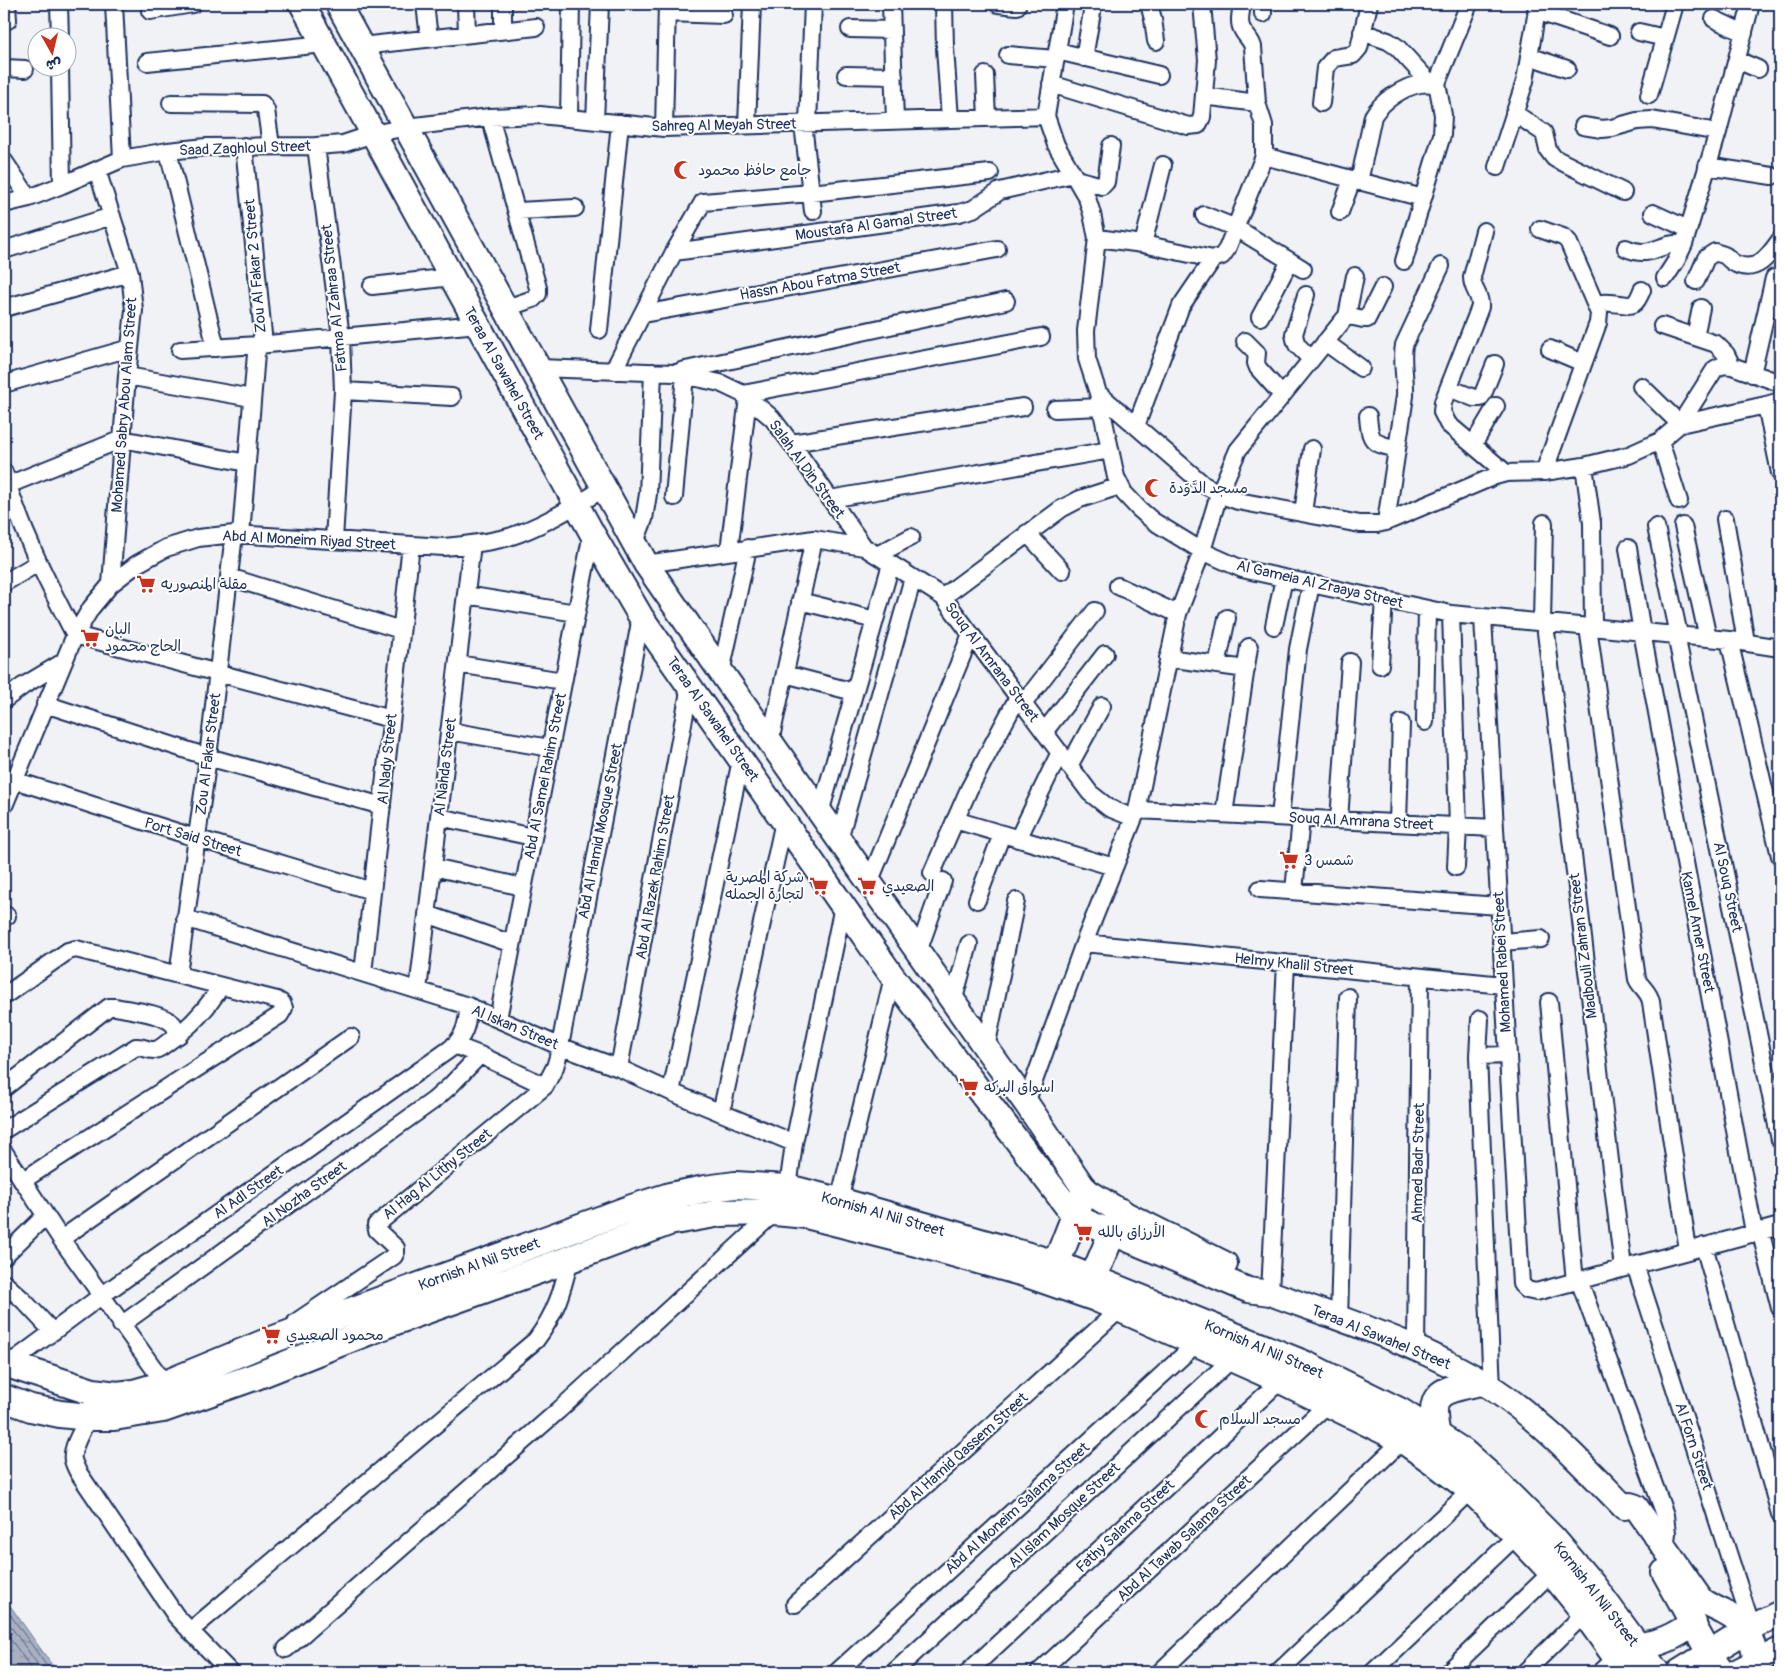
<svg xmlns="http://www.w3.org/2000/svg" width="1784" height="1676" font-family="Pangolin,'Playpen Sans Arabic',sans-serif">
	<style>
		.water { fill: url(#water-ripples); stroke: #707c9a }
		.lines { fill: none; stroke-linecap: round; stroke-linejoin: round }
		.shore { stroke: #536386; stroke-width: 1 }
		.street-casing { stroke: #1b2f5e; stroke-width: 20 }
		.secondary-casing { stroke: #1b2f5e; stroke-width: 28 }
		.primary-casing { stroke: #1b2f5e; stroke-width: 30 }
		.street { stroke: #fff; stroke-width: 16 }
		.secondary { stroke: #fff; stroke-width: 24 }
		.primary { stroke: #fff; stroke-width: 26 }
		.labels { text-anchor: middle; stroke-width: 4; stroke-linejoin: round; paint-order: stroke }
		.street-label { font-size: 15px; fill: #1b2f5e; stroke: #fff }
		.poi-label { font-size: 15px; fill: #1b2f5e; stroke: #fff; text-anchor: start }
	</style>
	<defs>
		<pattern id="water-ripples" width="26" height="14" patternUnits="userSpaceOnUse" patternTransform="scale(1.25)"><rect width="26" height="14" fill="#a8b0c2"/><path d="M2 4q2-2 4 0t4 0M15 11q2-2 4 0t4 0" fill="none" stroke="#8890a1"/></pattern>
	</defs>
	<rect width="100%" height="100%" fill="#f1f2f5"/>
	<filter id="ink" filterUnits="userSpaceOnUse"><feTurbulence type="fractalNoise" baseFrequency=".02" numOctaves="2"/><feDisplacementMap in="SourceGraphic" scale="10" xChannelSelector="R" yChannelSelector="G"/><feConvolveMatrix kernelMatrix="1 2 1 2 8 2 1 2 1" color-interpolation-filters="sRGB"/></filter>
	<g filter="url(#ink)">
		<path class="water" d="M4,1597L57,1672H4Z"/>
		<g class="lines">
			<path class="shore" d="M4,1606L51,1672
				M4,1617L43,1672
				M4,1630L34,1672"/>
			<g class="street-casing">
				<path id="street" d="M7,4L8,20
					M59,4L60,38
					M114,4L122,159
					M425,4L429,38
					M466,4L467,34
					M503,4V30
					M891,4L895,121
					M944,4L945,48L950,119
					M998,4L1017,6
					M1065,4L1046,116L1056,145L1087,198L1092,214L1097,238L1086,331L1087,359L1098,393L1116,477L1124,493L1139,509L1153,521L1202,551L1242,569L1451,614L1729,640L1780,648
					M1149,4L1153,19L1156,41
					M150,11L193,4
					M1536,11L1610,36
					M667,13L724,15
					M1263,14V4
					M1714,19L1744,33
					M850,29L892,30
					M1362,32L1388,41L1397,47L1431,84
					M1639,32L1665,38
					M361,46L536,27
					M1057,51L1159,75
					M1008,55L1056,59
					M1529,56L1567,69
					M1084,58L1092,12
					M1737,60L1758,69
					M147,62L324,44
					M4,68L25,69
					M60,68L62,185
					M846,75L894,76
					M985,75L987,118
					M1051,84L1188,126L1198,125L1202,117L1207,60L1202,4
					M1649,95L1675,4
					M1204,96L1257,103
					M171,103L262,104L266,110L271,146
					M1321,103L1325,68L1334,58L1353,55L1359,48L1369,4
					M1514,113L1544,133L1548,150L1554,158L1623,192
					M490,117L538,288V294L533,299L506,308
					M569,118L571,4
					M595,121L600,4
					M808,123L813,4
					M803,124L813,211
					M747,125L752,4
					M1583,126L1602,129L1612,128L1637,121L1652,120L1718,132
					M664,128L667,4
					M316,146L341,337L343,391L334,540
					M168,151L216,348
					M1264,156L1423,198
					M4,161L29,198
					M1707,166L1772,176
					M1497,167L1525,81L1538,4
					M97,170L130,273L134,310L127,376L111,584
					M1076,179L1102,186L1106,182L1111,146
					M1359,182L1373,116C1382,101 1403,87 1420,84C1426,83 1431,84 1437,83
					M4,204L29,198L62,185L122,159L168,151L206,147L316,146L343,144L373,134L407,127L490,117L540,115L664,128L1046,116
					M518,211L575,208
					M1340,212L1352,180
					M1653,213L1688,229
					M1204,215L1236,228L1303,269
					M1540,229L1563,237L1568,241L1599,313L1598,323L1544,472
					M1484,231L1472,277C1472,291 1481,293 1480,307L1443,402L1442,412L1448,424L1506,473
					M1097,238L1143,244L1213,259
					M1143,244L1163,165
					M1626,248C1652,260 1660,241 1684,244
					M4,250L112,216
					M674,252L959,213L973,209L1000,191L1073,174
					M1404,261L1442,135L1443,115L1437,83L1469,4
					M1665,278L1676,261L1684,244L1718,132L1751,4
					M1696,281L1706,258L1715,252C1719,254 1724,254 1727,257C1730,260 1731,262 1736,264C1757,274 1770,254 1780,240
					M372,286L452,277
					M1306,295L1294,334L1295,339L1297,345L1311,359
					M1595,304C1601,303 1606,302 1611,303C1630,304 1634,311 1642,290
					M4,308L130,273
					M643,314L997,249
					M1347,316L1355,276
					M1260,317L1290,261
					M1662,326L1716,344L1726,354L1732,366
					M599,330L620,123
					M1695,337L1701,308
					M1245,341L1257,353L1256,363L1258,368L1282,395
					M1325,342L1361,368
					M1550,349L1583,363
					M180,350L258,345L478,324
					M539,368L674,373L720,383L743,394L772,418L791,443L864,547
					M613,371L674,252L703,202L811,193L990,173
					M681,371L1006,301
					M1752,374L1774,278
					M127,376L252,398
					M4,384L130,348
					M1641,386L1680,424L1766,405
					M1449,388L1474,398H1480L1483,394L1495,364
					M343,391L452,397
					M1098,393L1204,485L1227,497L1238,501L1360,524H1377L1386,522L1495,476L1506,473L1544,472L1584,466L1629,455L1660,441L1680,424L1715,369L1723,365L1732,366L1780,383
					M743,394L1041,337
					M1780,401L1766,405L1780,473
					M1055,409L1101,407
					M1368,416C1370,442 1372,443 1397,449
					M1136,426L1181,306L1213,259L1222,256L1227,249L1264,156V125L1257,103L1253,47C1251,39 1245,36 1242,29C1238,22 1241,12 1242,4
					M1660,441L1679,501
					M791,443L1023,407
					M1473,445L1496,406
					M1584,466L1592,523L1593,627
					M4,472C21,530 47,582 75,635L391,719
					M8,485L122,439L247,463
					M674,497L685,375
					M830,499L1110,450
					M1303,513L1312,449
					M1725,519L1746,642
					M1386,522L1405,396C1406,379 1401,362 1404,345L1441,266
					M1683,526L1708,638
					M1656,527L1679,635
					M1027,533L1062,571
					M241,534L256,354L263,334L244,146
					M635,542L644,519L648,494L653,372
					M1628,548L1642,632L1754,1232
					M729,551L748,398
					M877,555L911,537
					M646,564L814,539L864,547L943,597L1090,793L1109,808L1134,818
					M229,577L401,630
					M4,583L38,563
					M1118,586L1178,614
					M466,595L576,613
					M943,597L1061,509L1080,499L1120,486
					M800,601L875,620
					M1451,614L1458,826L1456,867
					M1483,618L1521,1284L1527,1290L1536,1292L1780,1226
					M1542,623L1544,523
					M1545,624L1623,1268
					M1274,626L1284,578
					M1588,627L1637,979C1641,988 1649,991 1651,1002L1688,1250
					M1676,635L1780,1140
					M1729,640L1780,856
					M1168,658L1246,669
					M458,664L563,681
					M1217,665L1227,618
					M1380,665L1384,599
					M721,672L748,548
					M785,674L854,692
					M4,700L23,686L63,662
					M45,704L208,757L382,806
					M1023,704L1095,611
					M1425,722L1427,609
					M449,731L550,748
					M1044,732L1105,654
					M770,742L814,539
					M1069,766L1102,706
					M14,780L196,838L372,891
					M4,806L75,635L91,608L111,584L137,564L166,548L198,538L234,534L444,547C466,545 487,543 509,537C543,526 574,506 605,488
					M1137,810L1494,828
					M820,813L891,564
					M1224,814L1249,647
					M439,817L533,837
					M1280,817L1298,649L1311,584
					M955,820L1114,867
					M1339,820L1350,662
					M1398,823L1401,723
					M839,839L913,578
					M1018,839L1060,752
					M433,867L523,887
					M932,873L969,789L1018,697
					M869,883L971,634
					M1260,889L1499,906
					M1294,891L1301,818
					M977,900L1002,834
					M4,914L7,916
					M427,914L512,944
					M185,918L468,1006L559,1046L619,1068L671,1092L794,1143L788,1188
					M1501,942L1541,939
					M1084,943L1503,985
					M918,952L943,881
					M363,973L411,545
					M178,975L208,757L234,534
					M418,990L472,544
					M4,996L68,951L76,949L277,1000L282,1003L284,1008L280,1015L22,1181
					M953,1002L969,944
					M1549,1002L1575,1282
					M498,1019L592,533
					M1480,1019L1478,1056L1492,1389
					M454,1045L480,1055L545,1086
					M986,1048L1016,901
					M1478,1056L1507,1055
					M619,1068L690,686
					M4,1088L109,1007H115C130,1010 162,1013 173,1024C175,1027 177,1031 179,1035
					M671,1092L741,760
					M1026,1103L1084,943L1137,810L1178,614L1202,551L1219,494L1238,450L1345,318C1353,314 1359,320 1367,319L1383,287
					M721,1113L784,821
					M4,1130L136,1047C143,1046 148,1051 155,1050C160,1049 164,1045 168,1042C191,1027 207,1009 221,986
					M794,1143L843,906
					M4,1152L61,1239L165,1384
					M839,1201L893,977
					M1760,1230L1780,1308
					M61,1239L351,1037
					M1704,1246L1780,1514
					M4,1256L45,1216
					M1635,1265L1752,1627
					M1579,1280L1665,1515L1667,1533L1665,1549
					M4,1283L23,1300L53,1332
					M1270,1293L1286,963
					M1339,1319L1348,997
					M296,1322L394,1256L396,1252V1248L377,1230L376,1225L545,1086L555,1067L558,1057L641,617
					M121,1325L434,1100L450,1086L480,1055
					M1416,1348L1420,977
					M8,1365L101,1296L450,1049C464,1038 468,1024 468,1006
					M90,1409C88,1425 70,1445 73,1460C74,1464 76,1468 78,1472L176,1616L230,1672
					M795,1604L1120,1309
					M190,1631L536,1340C556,1313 562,1292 570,1259
					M286,1649L559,1410L775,1212
					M837,1672L1197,1343
					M894,1672L1233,1358
					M968,1672L1281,1380
					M1039,1672L1329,1403
					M1160,1672L1403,1440
					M1278,1672L1471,1490
					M1373,1672L1517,1535
					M1448,1672L1552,1572
					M1525,1672L1585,1613
					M1601,1672L1617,1657"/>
			</g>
			<g class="secondary-casing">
				<path id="secondary" d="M302,4L592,533L641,617L843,906L893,977L1075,1217L1248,1290L1270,1293C1345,1321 1424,1345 1492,1388C1542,1421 1583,1465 1624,1507
					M338,4L646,564L721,672L986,1048L1026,1103L1085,1190L1121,1212L1225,1264
					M1624,1507L1630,1505L1636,1507L1701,1600C1708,1606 1717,1608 1725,1613C1743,1622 1756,1641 1755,1662
					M1664,1572L1709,1653L1722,1672
					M1679,1672L1752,1627L1780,1613
					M1736,1672L1780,1650"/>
			</g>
			<g class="primary-casing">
				<path id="primary" d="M1056,1264L1085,1190
					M1093,1278L1121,1212
					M4,1363L93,1392L117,1395L134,1393L165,1384L269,1341L632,1208L670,1196L705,1189L735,1185L788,1188L839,1201L1056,1264L1304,1364L1401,1412L1463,1452L1489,1475L1553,1539L1593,1586L1656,1672
					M4,1398L31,1408L60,1414L89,1417H114L163,1409L254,1377L393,1322L570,1259L669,1222L721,1213L775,1212L806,1215L924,1245L1024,1273L1096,1298L1281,1380L1403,1440L1437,1464L1471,1490L1517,1535L1552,1572L1585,1613L1627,1672
					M1437,1435C1427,1389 1442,1391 1481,1382
					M1637,1646C1659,1644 1675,1637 1693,1623"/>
			</g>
			<use href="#street" class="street"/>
			<use href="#secondary" class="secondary"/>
			<use href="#primary" class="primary"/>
		</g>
	</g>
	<defs>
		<g id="mosque-bare" transform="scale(1.5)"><path d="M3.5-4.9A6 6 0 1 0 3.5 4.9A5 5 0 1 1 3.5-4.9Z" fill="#c8321e" stroke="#fff" stroke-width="2.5" paint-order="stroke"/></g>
		<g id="supermarket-bare" transform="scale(1.5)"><path d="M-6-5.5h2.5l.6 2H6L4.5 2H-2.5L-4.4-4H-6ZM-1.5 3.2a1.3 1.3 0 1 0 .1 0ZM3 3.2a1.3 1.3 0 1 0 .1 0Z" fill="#c8321e" stroke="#fff" stroke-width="2.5" paint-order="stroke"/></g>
	</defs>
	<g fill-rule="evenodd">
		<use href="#mosque-bare" x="683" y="170"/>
		<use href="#mosque-bare" x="1154" y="488"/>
		<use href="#supermarket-bare" x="146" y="584"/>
		<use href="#supermarket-bare" x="90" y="638"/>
		<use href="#supermarket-bare" x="1289" y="860"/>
		<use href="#supermarket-bare" x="819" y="886"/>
		<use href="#supermarket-bare" x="867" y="886"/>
		<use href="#supermarket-bare" x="969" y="1087"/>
		<use href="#supermarket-bare" x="1083" y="1232"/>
		<use href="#supermarket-bare" x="271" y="1335"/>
		<use href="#mosque-bare" x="1204" y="1419"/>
	</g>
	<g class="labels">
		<g class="street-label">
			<text transform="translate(724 125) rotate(-1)" y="5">Sahreg Al Meyah Street</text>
			<text transform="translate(245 148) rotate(-2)" y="5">Saad Zaghloul Street</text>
			<text transform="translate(876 224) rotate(-8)" y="5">Moustafa Al Gamal Street</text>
			<text transform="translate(255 266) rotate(-95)" y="5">Zou Al Fakar 2 Street</text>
			<text transform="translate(820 281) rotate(-10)" y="5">Hassn Abou Fatma Street</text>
			<text transform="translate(334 298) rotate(-96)" y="5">Fatma Al Zahraa Street</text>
			<text transform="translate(504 373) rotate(61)" y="5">Teraa Al Sawahel Street</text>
			<text transform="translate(124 405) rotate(-86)" y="5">Mohamed Sabry Abou Alam Street</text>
			<text transform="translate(807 469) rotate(54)" y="5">Salah Al Din Street</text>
			<text transform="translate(309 540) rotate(3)" y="5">Abd Al Moneim Riyad Street</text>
			<text transform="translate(1320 584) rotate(13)" y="5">Al Gameia Al Zraaya Street</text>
			<text transform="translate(992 662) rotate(53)" y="5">Souq Al Amrana Street</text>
			<text transform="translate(713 719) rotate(55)" y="5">Teraa Al Sawahel Street</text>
			<text transform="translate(208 754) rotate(-83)" y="5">Zou Al Fakar Street</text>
			<text transform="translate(387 759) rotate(-84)" y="5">Al Nady Street</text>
			<text transform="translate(445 767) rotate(-83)" y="5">Al Nahda Street</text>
			<text transform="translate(545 776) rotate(-79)" y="5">Abd Al Samei Rahim Street</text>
			<text transform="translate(1361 821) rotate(3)" y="5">Souq Al Amrana Street</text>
			<text transform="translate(600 831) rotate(-79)" y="5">Abd Al Hamid Mosque Street</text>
			<text transform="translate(193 837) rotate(17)" y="5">Port Said Street</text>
			<text transform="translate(655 877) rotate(-80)" y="5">Abd Al Razek Rahim Street</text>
			<text transform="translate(1728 887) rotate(78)" y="5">Al Souq Street</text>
			<text transform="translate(1698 932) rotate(79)" y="5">Kamel Amer Street</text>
			<text transform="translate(1583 946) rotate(-97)" y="5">Madbouli Zahran Street</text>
			<text transform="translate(1502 962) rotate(-93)" y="5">Mohamed Rabei Street</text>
			<text transform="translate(1294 964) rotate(6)" y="5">Helmy Khalil Street</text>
			<text transform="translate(515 1027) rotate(23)" y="5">Al Iskan Street</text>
			<text transform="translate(1418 1163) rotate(-89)" y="5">Ahmed Badr Street</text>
			<text transform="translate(437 1174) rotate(-39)" y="5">Al Hag Al Lithy Street</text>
			<text transform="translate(248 1192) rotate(-35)" y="5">Al Adl Street</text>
			<text transform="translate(304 1194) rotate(-36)" y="5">Al Nozha Street</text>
			<text transform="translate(883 1214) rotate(16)" y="5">Kornish Al Nil Street</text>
			<text transform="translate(479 1264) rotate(-20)" y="5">Kornish Al Nil Street</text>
			<text transform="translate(1381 1337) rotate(22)" y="5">Teraa Al Sawahel Street</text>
			<text transform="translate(1264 1349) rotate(23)" y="5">Kornish Al Nil Street</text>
			<text transform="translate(1694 1446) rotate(72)" y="5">Al Forn Street</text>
			<text transform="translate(958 1456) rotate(-42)" y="5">Abd Al Hamid Qassem Street</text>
			<text transform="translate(1017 1508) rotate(-42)" y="5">Abd Al Moneim Salama Street</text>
			<text transform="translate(1064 1515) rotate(-43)" y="5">Al Islam Mosque Street</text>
			<text transform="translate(1125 1526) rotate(-43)" y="5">Fathy Salama Street</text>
			<text transform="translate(1184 1538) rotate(-43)" y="5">Abd Al Tawab Salama Street</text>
			<text transform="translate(1596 1594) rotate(52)" y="5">Kornish Al Nil Street</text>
		</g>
		<g class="poi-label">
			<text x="698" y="175">جامع حافظ محمود</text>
			<text x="1169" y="493">مسجد الدَّوَدة</text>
			<text x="161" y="589">مقلة المنصوريه</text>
			<text x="105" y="634">البان<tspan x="105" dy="17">الحاج محمود</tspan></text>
			<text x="1304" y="865">شمس 3</text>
			<text x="804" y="882" text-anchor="end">شركة المصرية<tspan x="804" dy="17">لتجارة الجمله</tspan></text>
			<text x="882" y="891">الصعيدي</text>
			<text x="984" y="1092">اسواق البركه</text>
			<text x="1098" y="1237">الأرزاق بالله</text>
			<text x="286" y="1340">محمود الصعيدي</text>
			<text x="1219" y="1424">مسجد السلام</text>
		</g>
	</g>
	<rect width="1784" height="1676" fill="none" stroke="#fff" stroke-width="20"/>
	<rect x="10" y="10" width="1764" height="1656" fill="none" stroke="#1b2f5e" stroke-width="2" filter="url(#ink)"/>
	<g transform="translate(52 52) rotate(172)"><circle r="24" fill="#ffffff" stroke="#a4acbf"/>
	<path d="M0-4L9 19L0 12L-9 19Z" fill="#c8321e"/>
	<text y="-8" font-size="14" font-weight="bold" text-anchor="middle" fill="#1b2f5e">ش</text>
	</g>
</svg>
